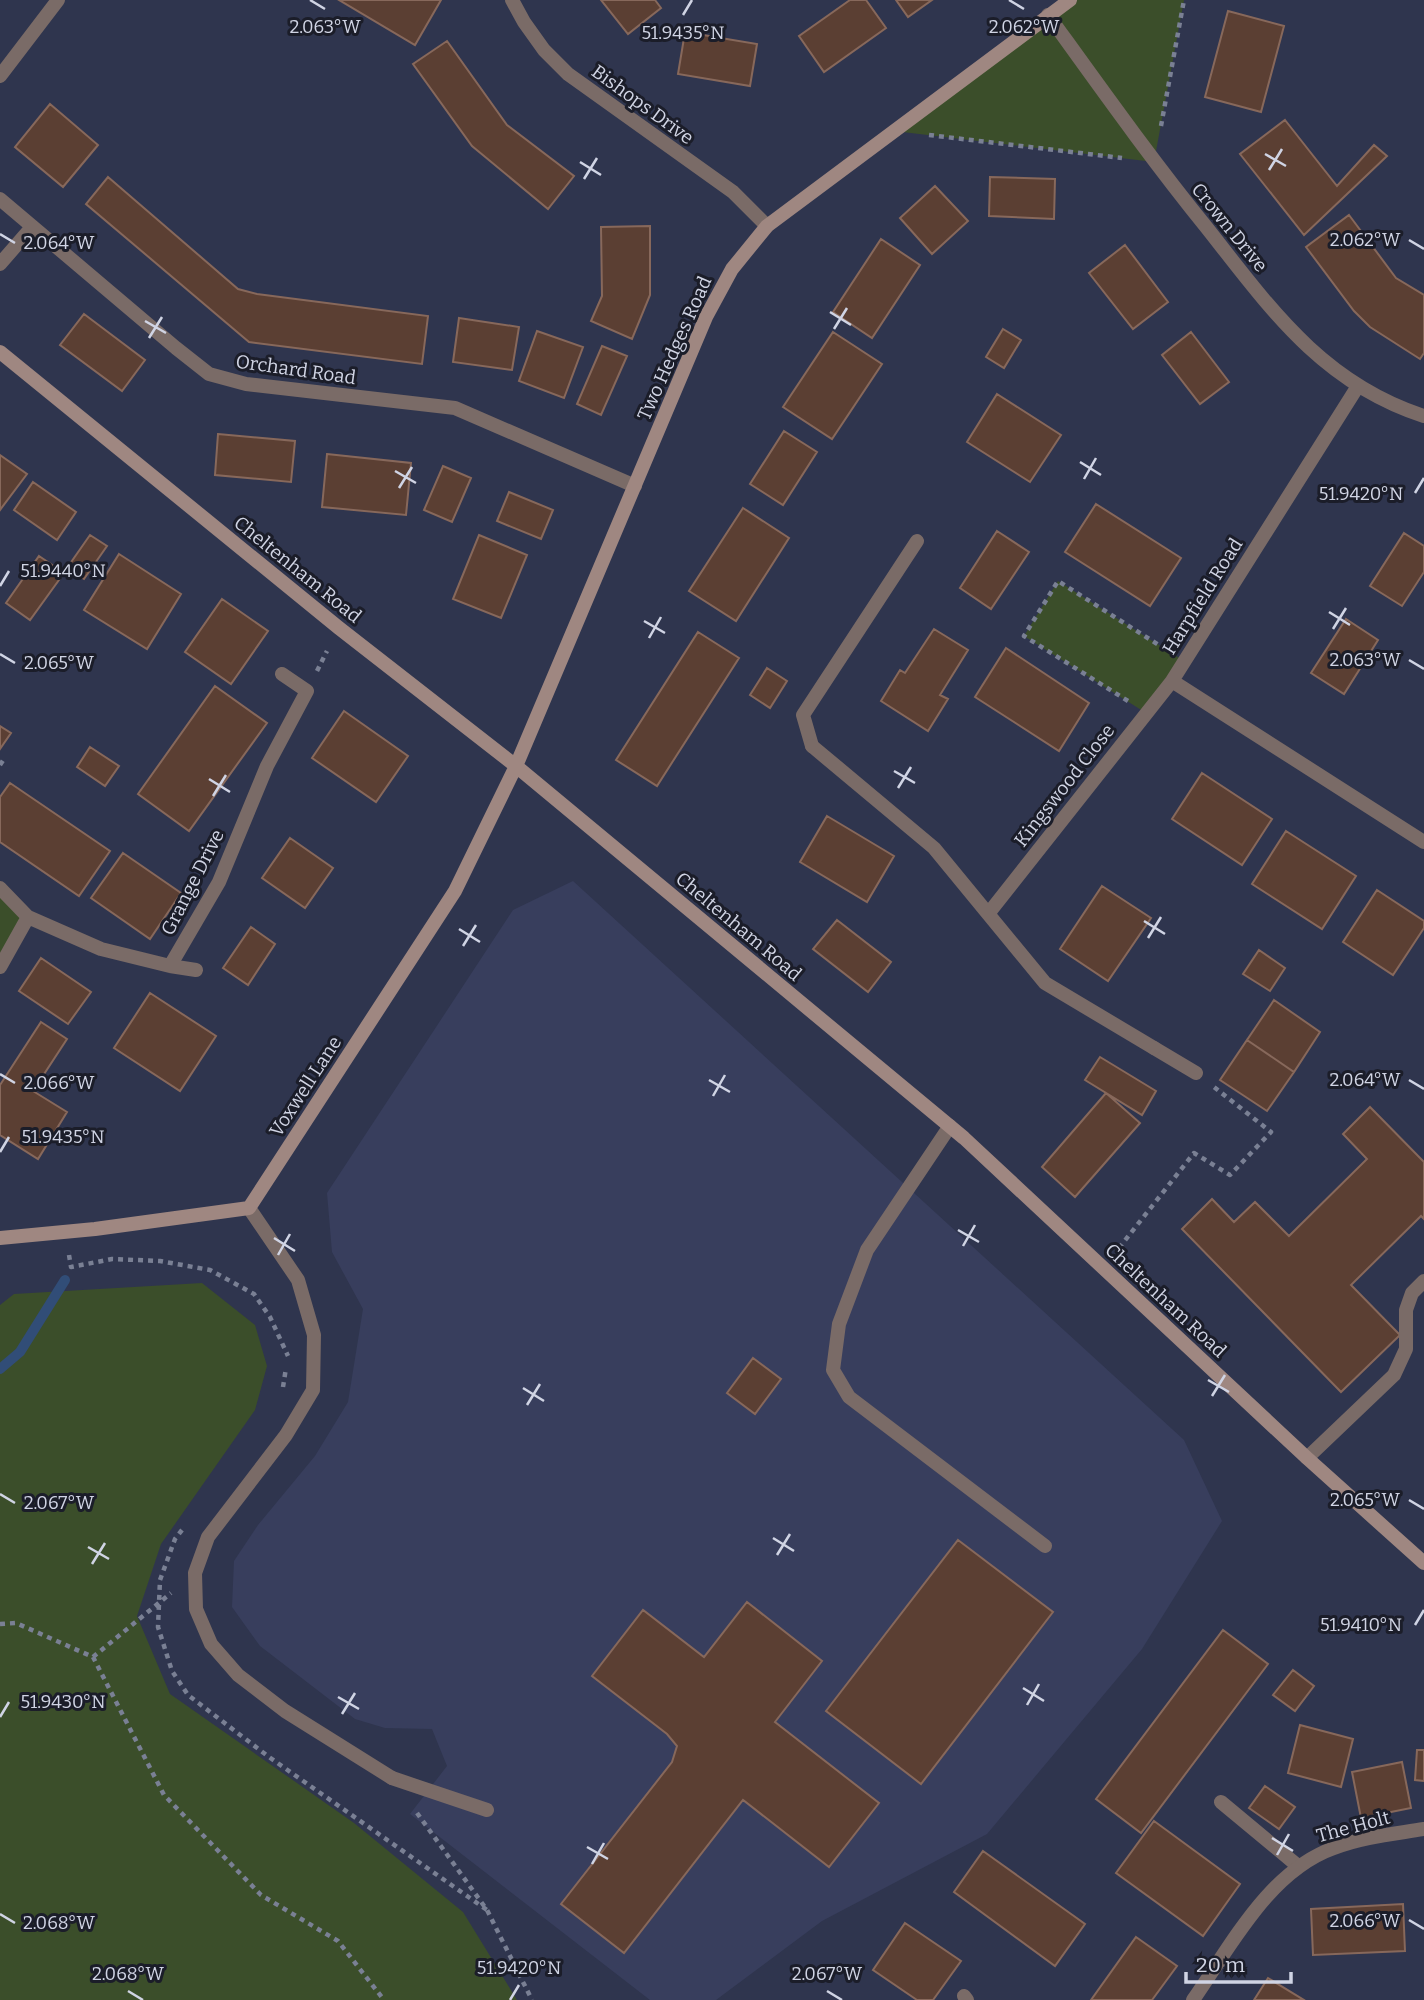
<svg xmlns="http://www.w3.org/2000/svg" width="1424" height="2000" font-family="Bitter,serif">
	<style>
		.built { fill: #383e5d }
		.green { fill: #3b4e2a }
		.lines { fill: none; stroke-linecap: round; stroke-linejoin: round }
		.stream { stroke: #314d77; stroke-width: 10 }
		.building { fill: #5b3f33; stroke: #87685b; stroke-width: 2 }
		.path { stroke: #7a8094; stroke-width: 4.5; stroke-dasharray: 5 5; stroke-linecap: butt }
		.lane { stroke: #7a6b67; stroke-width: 14 }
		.street { stroke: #7a6b67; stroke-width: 14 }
		.secondary { stroke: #9f8781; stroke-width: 14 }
		.ticks { fill: none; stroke: #d0d4e4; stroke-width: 2.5 }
		.labels { text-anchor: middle; stroke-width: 6; stroke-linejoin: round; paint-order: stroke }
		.street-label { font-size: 19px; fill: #d0d4e4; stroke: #1b1d29 }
		.ticks-label { font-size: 18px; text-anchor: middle; fill: #d0d4e4; stroke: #1b1d29; stroke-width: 6; stroke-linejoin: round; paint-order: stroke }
	</style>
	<rect width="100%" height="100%" fill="#2f354e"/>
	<path class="built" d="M573,881L1184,1440L1222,1521L1142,1649L987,1834L822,1921L716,2000H650L410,1814L447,1766L432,1729L385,1728L355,1719L260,1646L232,1607L234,1561L258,1525L315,1456L348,1402L363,1309L332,1252L327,1193L513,910Z"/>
	<path class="green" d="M1075,0H1184L1154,162L894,131Z
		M1058,581L1184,661L1146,713L1024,636Z
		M0,888L28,917L0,967Z
		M202,1283L255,1325L267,1366L255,1410L161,1544L137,1616L170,1694L354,1823L463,1912L517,2000H0V1305L14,1294Z"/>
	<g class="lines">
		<path class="stream" d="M0,1369L20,1352L65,1280"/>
	</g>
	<path class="building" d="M339,0H441L415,45Z
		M601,0H655L661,8L628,34Z
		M850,0H866L886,28L824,72L799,36Z
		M896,0H932L908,17Z
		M1228,11L1284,26L1261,112L1205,97Z
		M685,32L757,44L750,86L678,74Z
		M447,41L507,125L574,176L548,209L472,146L413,64Z
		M50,104L98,145L63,187L15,147Z
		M1285,120L1337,186L1374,145L1387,156L1304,235L1240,154Z
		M108,177L238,289L257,294L428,316L422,364L249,342L86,204Z
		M990,177L1055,179L1054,219L989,216Z
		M935,186L968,221L932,254L900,218Z
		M1349,215L1396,278L1424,295V353L1420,359L1370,327L1354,311L1306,247Z
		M650,226V295L632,339L591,321L602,296L601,227Z
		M881,239L920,265L872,338L833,312Z
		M1125,245L1168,302L1133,329L1089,273Z
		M84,314L145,360L122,391L60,345Z
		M459,318L519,327L512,370L453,362Z
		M1003,329L1021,340L1004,368L986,357Z
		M537,331L583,347L564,398L519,381Z
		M833,332L882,364L832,439L783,407Z
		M1191,332L1229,382L1200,404L1162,355Z
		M602,346L627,356L601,415L577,404Z
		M997,394L1061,435L1030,482L967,442Z
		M784,431L817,452L783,505L750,484Z
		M218,434L295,441L291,482L215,475Z
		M327,454L411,463L406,515L322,507Z
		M0,455L27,474L0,510Z
		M443,466L471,478L452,522L424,510Z
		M33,482L76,512L57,540L14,510Z
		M509,492L553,510L541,539L497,521Z
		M1096,504L1181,558L1150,606L1065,552Z
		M743,508L789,538L736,621L689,591Z
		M997,531L1029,552L991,609L960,588Z
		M1404,533L1424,546V572L1402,606L1370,586Z
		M90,535L107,546L84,579L67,568Z
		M479,535L527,555L501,618L453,599Z
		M119,554L181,594L147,649L84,610Z
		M39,556L64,573L30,620L6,603Z
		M222,599L268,631L231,684L185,652Z
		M1346,619L1378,640L1344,694L1311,673Z
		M934,629L968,650L940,695L948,699L928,731L881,701L900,670L905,673Z
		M698,632L739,658L657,786L616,760Z
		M1006,648L1089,703L1059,751L975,697Z
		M767,668L787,681L770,708L750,695Z
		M215,686L267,723L189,831L138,794Z
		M344,711L408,756L376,802L312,758Z
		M0,726L11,733L0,749Z
		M90,747L119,766L105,786L77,767Z
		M1202,773L1272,819L1242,865L1172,819Z
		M10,783L110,851L79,896L0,842V797Z
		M827,816L894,856L867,902L800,862Z
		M1286,831L1356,876L1322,929L1252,884Z
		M290,838L333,868L305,908L262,878Z
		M123,853L181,893L150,939L91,898Z
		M1102,886L1151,918L1108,981L1060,949Z
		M1377,890L1424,921V928L1393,975L1343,942Z
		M837,920L891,962L868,992L813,949Z
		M251,927L275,944L248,985L223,968Z
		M1259,950L1285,968L1270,991L1243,974Z
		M41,958L91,992L68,1024L19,991Z
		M150,993L216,1036L180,1091L114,1048Z
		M1274,1000L1320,1032L1294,1072L1247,1040Z
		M41,1022L67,1039L33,1091L67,1112L38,1159L0,1135V1085Z
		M1247,1040L1294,1072L1267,1111L1220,1080Z
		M1100,1057L1156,1091L1142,1115L1085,1080Z
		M1106,1093L1140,1123L1075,1197L1042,1167Z
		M1370,1107L1424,1162V1219L1421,1216L1351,1285L1400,1335L1341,1392L1182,1229L1212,1199L1234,1222L1255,1202L1289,1236L1367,1159L1343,1134Z
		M753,1358L781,1379L755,1414L727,1393Z
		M958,1540L1053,1612L921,1784L826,1711Z
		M747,1602L822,1661L775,1722L879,1803L829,1867L743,1800L624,1953L561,1904L672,1762L677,1746L667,1734L592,1676L643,1610L704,1657Z
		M1223,1630L1268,1664L1141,1833L1096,1799Z
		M1293,1670L1314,1686L1295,1711L1273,1695Z
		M1300,1725L1353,1739L1341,1787L1288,1773Z
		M1417,1750H1424V1781L1415,1780Z
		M1402,1762L1411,1808L1361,1818L1352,1772Z
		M1265,1786L1295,1807L1279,1829L1249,1808Z
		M1154,1821L1240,1884L1203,1936L1116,1873Z
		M983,1851L1085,1924L1055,1966L954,1892Z
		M1403,1904L1405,1951L1313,1955L1311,1909Z
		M905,1923L961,1961L933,2000H917L873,1970Z
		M1136,1937L1177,1966L1152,2000H1091Z
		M1268,1978L1304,2000H1254Z"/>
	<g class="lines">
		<path class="path" d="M1161,126L1184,0
			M929,135L1122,158
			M317,671L327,651
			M1128,701L1024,636L1058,581L1165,649
			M0,765L4,759
			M1119,1248L1194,1153L1230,1175L1271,1132L1214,1087
			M69,1255L71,1267L112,1259L160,1261L210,1270L254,1294L270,1317L288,1356
			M283,1387L286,1368
			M182,1530L175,1539L160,1580L158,1627L172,1671L188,1695L269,1757L487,1910
			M0,1624L16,1623L93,1657L164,1795L261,1895L338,1941L384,2000
			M93,1657L171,1593
			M417,1813L487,1910L532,2000"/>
		<path class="lane" d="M812,746L803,715L917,541
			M1154,1048L1196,1073
			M950,1126L867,1250L839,1324L833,1370L849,1397L1045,1546
			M1307,1458L1394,1375L1406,1349V1310L1412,1293L1424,1281
			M392,1778L487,1810
			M1221,1802L1298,1866
			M964,1996L967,2000"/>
		<path class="street" d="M512,0L524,22L544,50L568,74L733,192L767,226
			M1048,15C1100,87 1151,159 1207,228C1270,308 1322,383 1424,416
			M0,76L58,0
			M0,199L176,348L209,374L246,384L455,408L635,486
			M0,264L32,227
			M1358,386L1172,681L1424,842
			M812,746L934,848L1045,983L1154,1048
			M0,888L28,917L101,949L170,966L196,970
			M988,914L1172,681
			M170,966L219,882L267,766L307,691L282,674
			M0,967L28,917
			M249,1208L298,1280L314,1335L313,1390L286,1435L208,1537L195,1573L196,1609L211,1644L238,1675L285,1711L392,1778
			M1193,2000C1231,1946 1269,1871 1334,1848C1362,1837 1394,1834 1424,1829"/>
		<path class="secondary" d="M0,352L339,628L516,766L964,1138L1307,1458L1424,1563
			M0,1238L95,1229L249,1208L455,891L516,766L706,317L732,269L767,226L1070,0"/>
	</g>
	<path class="ticks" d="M310,0L325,9M1009,0L1024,9M683,15L692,0M1265,154L1286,166M580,162L601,175M1269,170L1282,149M584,179L597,158M0,234L15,243M1409,240L1424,249M830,312L851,325M145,321L166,333M834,329L847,308M149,338L162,317M1080,462L1101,475M395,471L416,483M1084,479L1096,458M399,488L412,467M1415,493L1424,478M0,586L9,571M1329,612L1350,625M644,621L665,633M1333,629L1346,608M649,638L661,617M0,654L15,663M1409,660L1424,669M894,771L915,783M209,779L230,792M898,788L911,767M213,796L226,775M1144,921L1165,934M459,929L480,942M1148,938L1161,917M463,946L476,925M0,1074L15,1083M709,1080L730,1092M1409,1080L1424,1089M713,1096L725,1075M0,1152L9,1137M958,1230L979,1242M274,1238L295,1251M963,1246L975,1225M278,1255L290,1234M1208,1380L1229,1392M523,1388L544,1401M1212,1396L1225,1375M527,1405L540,1384M0,1494L15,1503M1409,1500L1424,1509M773,1538L794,1551M88,1547L109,1559M777,1555L790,1534M92,1564L105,1543M1415,1625L1424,1610M1023,1688L1044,1701M338,1697L359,1709M1027,1705L1039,1684M342,1714L355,1693M0,1717L9,1702M1272,1838L1293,1851M587,1847L608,1859M1277,1855L1289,1834M592,1864L604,1843M0,1914L15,1923M1409,1920L1424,1929M128,1991L143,2000M827,1991L842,2000M510,2000L519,1985"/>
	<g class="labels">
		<g class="street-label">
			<text transform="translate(643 104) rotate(36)" y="7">Bishops Drive</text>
			<text transform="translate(1230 227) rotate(51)" y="7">Crown Drive</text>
			<text transform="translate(674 348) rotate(-66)" y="7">Two Hedges Road</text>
			<text transform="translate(296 369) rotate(8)" y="7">Orchard Road</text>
			<text transform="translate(298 569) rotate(39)" y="7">Cheltenham Road</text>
			<text transform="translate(1202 596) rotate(-58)" y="7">Harpfield Road</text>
			<text transform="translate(1064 785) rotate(-52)" y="7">Kingswood Close</text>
			<text transform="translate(192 882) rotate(-63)" y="7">Grange Drive</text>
			<text transform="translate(739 926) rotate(40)" y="7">Cheltenham Road</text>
			<text transform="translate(305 1086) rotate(-57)" y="7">Voxwell Lane</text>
			<text transform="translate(1166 1300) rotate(43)" y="7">Cheltenham Road</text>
			<text transform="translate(1353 1826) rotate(-15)" y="7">The Holt</text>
		</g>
	</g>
	<g class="ticks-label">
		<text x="325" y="33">2.063°W</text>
		<text x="1024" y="33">2.062°W</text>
		<text x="683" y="39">51.9435°N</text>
		<text x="1365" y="246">2.062°W</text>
		<text x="59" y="249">2.064°W</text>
		<text x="1361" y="500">51.9420°N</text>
		<text x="63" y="577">51.9440°N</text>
		<text x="1365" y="666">2.063°W</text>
		<text x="59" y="669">2.065°W</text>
		<text x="1365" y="1086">2.064°W</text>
		<text x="59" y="1089">2.066°W</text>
		<text x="63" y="1143">51.9435°N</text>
		<text x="1365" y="1506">2.065°W</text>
		<text x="59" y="1509">2.067°W</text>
		<text x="1361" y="1631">51.9410°N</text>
		<text x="63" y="1708">51.9430°N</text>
		<text x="1365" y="1927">2.066°W</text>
		<text x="59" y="1929">2.068°W</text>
		<text x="519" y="1974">51.9420°N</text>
		<text x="128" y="1980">2.068°W</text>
		<text x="827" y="1980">2.067°W</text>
	</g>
	<path d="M1186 1972v10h105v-10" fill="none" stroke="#d0d4e4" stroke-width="3.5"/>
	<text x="1196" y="1972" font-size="21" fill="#d0d4e4" stroke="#1b1d29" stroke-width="5" paint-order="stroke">20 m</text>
</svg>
